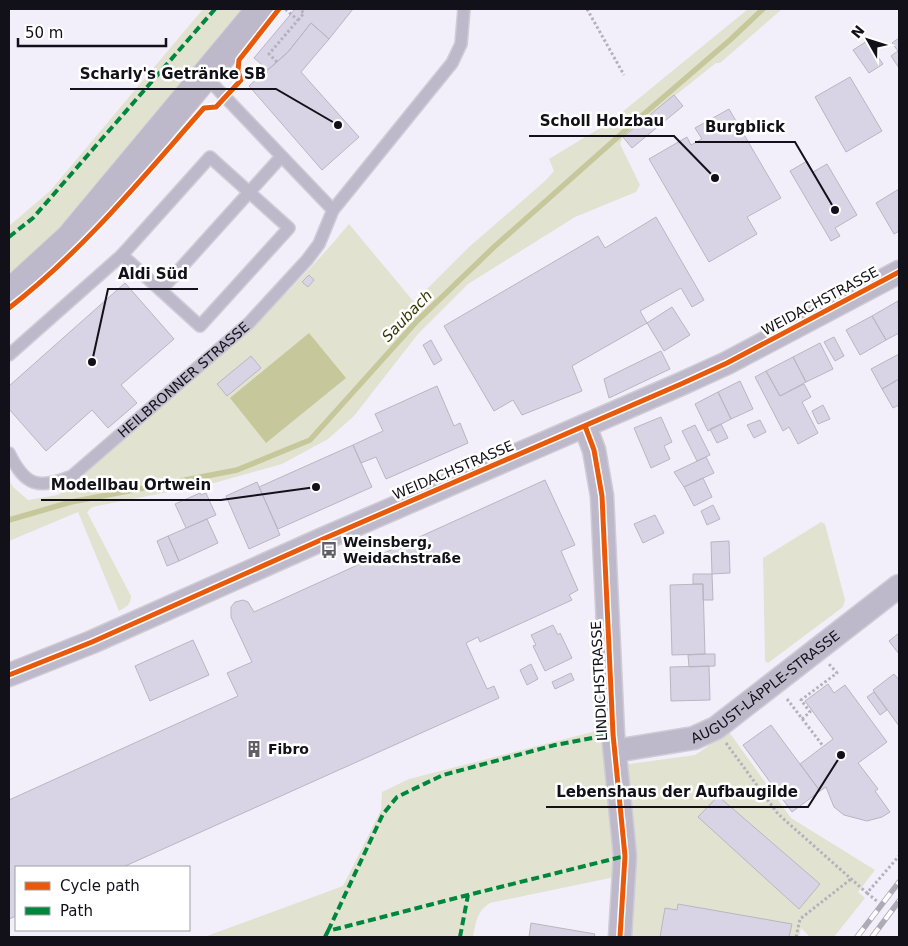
<svg xmlns="http://www.w3.org/2000/svg" width="908" height="946" font-family="'DejaVu Sans',sans-serif">
	<style>
		.green { fill: #e2e2d1 }
		.water { fill: #c6c89c }
		.lines { fill: none; stroke-linecap: round; stroke-linejoin: round }
		.stream { stroke: #c6c89c; stroke-width: 5.5 }
		.building { fill: #d8d4e5; stroke: #b9b6c0 }
		.service-casing { stroke: #cfccd5; stroke-width: 14 }
		.minor-casing { stroke: #cfccd5; stroke-width: 25 }
		.tertiary-casing { stroke: #cfccd5; stroke-width: 30 }
		.path { stroke: #b4b1bd; stroke-width: 3; stroke-dasharray: 2.5 2.5; stroke-linecap: butt }
		.service { stroke: #beb9ca; stroke-width: 11 }
		.minor { stroke: #beb9ca; stroke-width: 22 }
		.tertiary { stroke: #beb9ca; stroke-width: 28 }
		.rail-casing { stroke: #aeabb6; stroke-width: 5.5 }
		.rail { stroke: #fff; stroke-width: 4; stroke-dasharray: 11; stroke-linecap: butt }
		.quiet { stroke: #00873e; stroke-width: 4; stroke-dasharray: 8 4; stroke-linecap: butt }
		.cycleway-casing { stroke: #fff; stroke-width: 8 }
		.cycleway { stroke: #e8590c; stroke-width: 5 }
		.labels { text-anchor: middle; stroke-width: 5; stroke-linejoin: round; paint-order: stroke }
		.street-label { font-size: 14px; fill: #121018; stroke: #fff }
		.poi-label { font-size: 14px; font-weight: bold; fill: #121018; stroke: #fff; text-anchor: start }
		.water-label { font-size: 15px; font-style: italic; fill: #353700; stroke: #fff }
		.leader { fill: none; stroke: #121018; stroke-width: 2 }
		.callout-dot { fill: #121018; stroke: #fff; stroke-width: 2 }
		.callout-label { font-size: 15px; text-anchor: middle; font-weight: bold; fill: #121018; stroke: #fff; stroke-width: 5; stroke-linejoin: round; paint-order: stroke }
	</style>
	<rect width="100%" height="100%" fill="#f2effa"/>
	<path class="green" d="M203,9H251L61,230L9,278V226L50,191Z
		M748,9H782L720,63H716L623,137L620,144L640,185L636,192L575,217L468,284L418,334L354,416L328,439L282,464L214,483L92,507L87,512L131,596C131,605 126,607 119,611L78,512L9,541V480L13,487L28,500L58,495C159,409 264,326 349,224L414,302L469,247L545,181L554,171L549,159L610,122Z
		M821,522L825,524L845,600L843,607L768,663L765,661L763,558Z
		M604,729L607,767L695,755L729,732L791,818L875,870L858,892L865,898L834,937H810L801,928L799,937H630L634,873L490,903C477,911 476,922 473,937H204L343,886L381,810L382,792L409,779Z"/>
	<path class="water" d="M309,333L346,378L266,443L230,398Z"/>
	<g class="lines">
		<path class="stream" d="M9,520L71,502L237,470L310,440L417,321L494,247L637,120L730,40L763,9"/>
	</g>
	<path class="building" d="M295,9H353L329,39L311,23L288,52L268,70L254,58Z
		M311,23L329,39L301,72L359,137L322,170L249,86L288,52Z
		M899,38V68L891,56L898,51L892,43Z
		M867,41L883,64L869,73L853,50Z
		M850,77L882,131L846,152L815,97Z
		M674,95L683,106L632,148L623,137Z
		M729,109L781,198L747,217L757,234L709,262L649,159L687,137L691,145L702,139L695,128Z
		M807,161L813,172L827,164L857,215L835,228L840,236L831,241L790,171Z
		M899,189V231L894,234L876,203Z
		M656,217L704,300L692,307L681,288L640,311L647,323L572,366L582,391L522,415L513,400L494,411L444,326L598,236L605,248Z
		M309,275L314,280L308,287L302,282Z
		M125,283L174,339L121,385L137,403L108,428L92,410L46,451L9,409V386Z
		M898,301L899,333L886,340L872,316Z
		M672,307L690,335L664,351L647,323Z
		M872,316L886,340L860,355L846,330Z
		M834,337L844,356L835,361L824,342Z
		M431,340L442,360L434,365L423,345Z
		M820,343L833,369L806,382L793,357Z
		M661,351L670,369L609,398L604,379Z
		M899,354V379L882,389L871,369Z
		M251,356L261,368L227,396L217,384Z
		M793,357L806,382L780,396L766,371Z
		M766,371L780,396L804,384L811,397L802,402L818,433L798,444L789,427L783,431L755,377Z
		M899,379V405L893,408L882,389Z
		M740,381L753,409L731,419L718,392Z
		M437,386L454,426L460,423L468,443L386,479L376,457L361,463L353,445L383,431L375,414Z
		M718,392L731,419L708,431L695,404Z
		M823,405L830,419L818,424L812,411Z
		M661,417L672,442L664,446L670,459L651,468L634,428Z
		M760,420L766,432L754,438L747,425Z
		M721,424L728,438L717,443L710,429Z
		M695,425L710,455L697,461L682,431Z
		M353,445L372,487L278,529L259,487Z
		M706,457L714,473L684,487L674,472Z
		M703,478L712,497L694,506L684,487Z
		M545,480L575,545L561,551L578,590L569,595L572,600L480,642L478,637L466,643L487,689L494,686L499,698L123,867H16V916L9,919V800L238,696L227,673L252,662L231,617V607L235,602L243,600L248,602L254,612Z
		M257,482L280,535L249,549L226,496Z
		M200,493L201,495L206,493L216,515L186,528L175,504Z
		M713,505L720,519L707,525L701,511Z
		M655,515L664,533L643,543L634,524Z
		M207,519L218,543L179,561L168,536Z
		M168,536L179,561L167,566L157,541Z
		M729,541L730,573L712,574L711,542Z
		M693,574H712L713,600H703V584H693Z
		M703,584L705,654L672,655L670,585Z
		M553,625L558,635L560,633L572,658L545,671L533,646L536,645L531,635Z
		M899,633V654L889,641Z
		M193,640L209,675L150,701L135,666Z
		M705,654H715V666L689,667L688,655Z
		M531,664L538,679L527,685L520,670Z
		M709,666L710,700L671,701L670,667Z
		M571,673L574,680L555,689L552,682Z
		M894,674L899,680V726L873,690Z
		M828,684L834,693L845,685L887,742L858,763L878,789L875,791L890,812L882,817L867,821L844,815L834,807L826,787L820,791L800,764L833,739L805,701Z
		M874,692L887,710L880,715L867,697Z
		M771,725L820,791L792,812L743,745Z
		M718,796L820,884L799,909L698,817Z
		M678,904L792,924L789,937H660L665,908L677,910Z
		M531,923L595,934L594,937H529Z"/>
	<g class="lines">
		<g class="service-casing">
			<g id="service">
				<path d="M205,76L333,210"/>
				<path d="M210,157L289,228L200,326L122,255Z"/>
				<path d="M161,290L281,157"/>
				<path d="M9,355L122,255"/>
				<path id="s1" d="M9,453C25,486 38,490 72,476L249,323L307,260L319,244L333,210L452,63L461,44L464,9"/>
			</g>
		</g>
		<g class="minor-casing">
			<g id="minor">
				<path d="M585,426L594,450L602,496L613,734L625,856L620,937"/>
				<path d="M9,675L92,642L323,539L681,384L727,363L899,272"/>
				<path id="s2" d="M615,751L694,738L716,728L899,586"/>
			</g>
		</g>
		<g class="tertiary-casing">
			<path id="tertiary" d="M9,294L70,238L261,9"/>
		</g>
		<path class="path" d="M587,9L624,75
			M298,20L304,13L299,9
			M277,62L269,54L298,20L285,9
			M787,699L823,746
			M802,719L810,712L801,700L837,673L829,664
			M726,743L778,814L867,893L899,856
			M867,893L878,902
			M796,937L800,919L851,879"/>
		<use href="#service" class="service"/>
		<use href="#minor" class="minor"/>
		<use href="#tertiary" class="tertiary"/>
		<g class="rail-casing">
			<path id="rail" d="M857,937L899,882
				M872,937L899,901"/>
		</g>
		<use href="#rail" class="rail"/>
		<path class="quiet" d="M9,237L33,218L215,9
			M328,931L383,814L397,797L443,775L555,745L613,734
			M325,937L328,931L468,895
			M460,937L468,895L625,856"/>
		<g class="cycleway-casing">
			<path id="cycleway" d="M9,308C83,251 142,178 204,108L216,107L241,80L238,71L239,60L279,9
				M585,426L594,450L602,496L613,734L625,856L620,937
				M9,675L92,642L323,539L681,384L727,363L899,272"/>
		</g>
		<use href="#cycleway" class="cycleway"/>
	</g>
	<defs>
		<g id="bus-bare" transform="scale(1.35)"><path d="M-5-6H5V4H4V6H2V4H-2V6H-4V4H-5ZM-3.5-4V0h7V-4ZM-3.5 1.2v1.5H-2V1.2ZM2 1.2v1.5H3.5V1.2Z" fill="#605e67" stroke="#fff" stroke-width="2.5" paint-order="stroke"/></g>
		<g id="building-bare" transform="scale(1.35)"><path d="M-4-6H4V6H1V3H-1V6H-4ZM-2.5-4.3h1.7v1.8h-1.7ZM.8-4.3h1.7v1.8H.8ZM-2.5-1h1.7V.8h-1.7ZM.8-1h1.7V.8H.8Z" fill="#605e67" stroke="#fff" stroke-width="2.5" paint-order="stroke"/></g>
	</defs>
	<g fill-rule="evenodd">
		<use href="#bus-bare" x="329" y="550"/>
		<use href="#building-bare" x="254" y="749"/>
	</g>
	<g class="labels">
		<g class="street-label">
			<text transform="translate(820 301) rotate(-28)" y="5">WEIDACHSTRASSE</text>
			<text dy="5" stroke="none"><textPath href="#s1" startOffset="226">HEILBRONNER STRASSE</textPath></text>
			<text transform="translate(453 470) rotate(-23)" y="5">WEIDACHSTRASSE</text>
			<text transform="translate(599 681) rotate(-93)" y="5">LINDICHSTRASSE</text>
			<text dy="5" stroke="none"><textPath href="#s2" startOffset="168">AUGUST-LÄPPLE-STRASSE</textPath></text>
		</g>
		<g class="poi-label">
			<text x="343" y="547">Weinsberg,<tspan x="343" dy="16">Weidachstraße</tspan></text>
			<text x="268" y="754">Fibro</text>
		</g>
		<g class="water-label">
			<text transform="translate(407 316) rotate(-46)" y="5">Saubach</text>
		</g>
	</g>
	<path class="leader" d="M338 125L276 89H70M715 178L674 136H529M835 210L795 142H695M92 362L108 289H198M316 487L221 500H41M841 755L808 807H546"/>
	<g class="callout-dot">
		<circle cx="338" cy="125" r="5"/>
		<circle cx="715" cy="178" r="5"/>
		<circle cx="835" cy="210" r="5"/>
		<circle cx="92" cy="362" r="5"/>
		<circle cx="316" cy="487" r="5"/>
		<circle cx="841" cy="755" r="5"/>
	</g>
	<g class="callout-label">
		<text x="173" y="79">Scharly's Getränke SB</text>
		<text x="602" y="126">Scholl Holzbau</text>
		<text x="745" y="132">Burgblick</text>
		<text x="153" y="279">Aldi Süd</text>
		<text x="131" y="490">Modellbau Ortwein</text>
		<text x="677" y="797">Lebenshaus der Aufbaugilde</text>
	</g>
	<rect width="908" height="946" fill="none" stroke="#121018" stroke-width="20"/>
	<rect x="15" y="866" width="175" height="65" fill="#ffffff" stroke="#a09fa3"/>
	<rect x="25" y="882" width="25" height="8" fill="#e8590c" stroke="#a09fa3"/>
	<text x="60" y="891" font-size="15" fill="#121018">Cycle path</text>
	<rect x="25" y="907" width="25" height="8" fill="#00873e" stroke="#a09fa3"/>
	<text x="60" y="916" font-size="15" fill="#121018">Path</text>
	<g transform="translate(868 40) rotate(309)" stroke="#ffffff" stroke-width="4" paint-order="stroke">
	<path d="M0-4L9 19L0 12L-9 19Z" fill="#121018"/>
	<text y="-8" font-size="14" font-weight="bold" text-anchor="middle" fill="#121018">N</text>
	</g>
	<path d="M18 38v8h148v-8" fill="none" stroke="#121018" stroke-width="2.5"/>
	<text x="25" y="38" font-size="15" fill="#121018" stroke="#ffffff" stroke-width="4" paint-order="stroke">50 m</text>
</svg>
